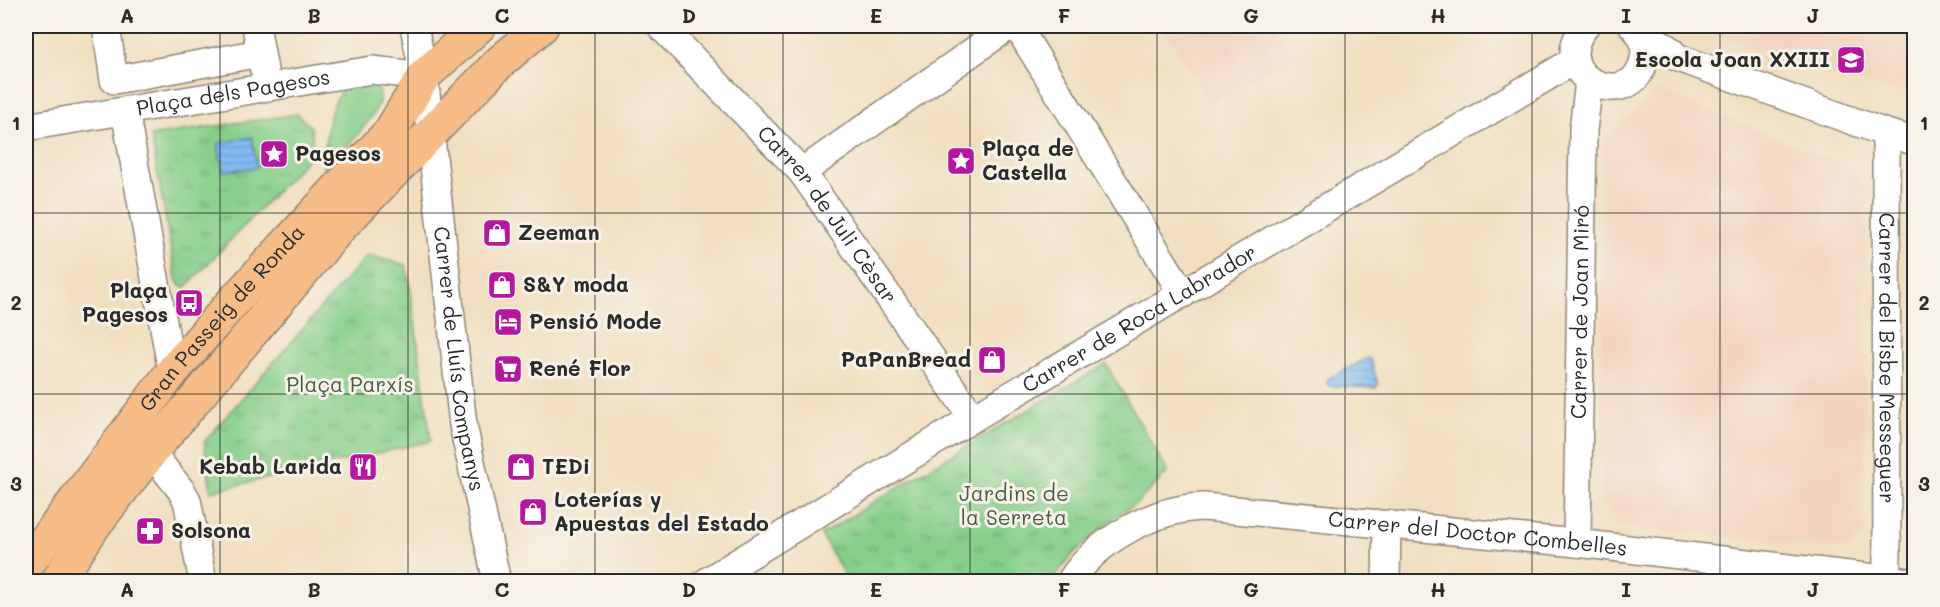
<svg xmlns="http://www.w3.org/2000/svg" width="1940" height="607" font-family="Mali,sans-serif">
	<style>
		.built { fill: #f3d4bf }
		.grass { fill: #87cf8b; stroke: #597d5b; stroke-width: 1.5 }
		.park { fill: url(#park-tufts); stroke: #597d5b; stroke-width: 1.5 }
		.water { fill: url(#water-rules); stroke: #56748f; stroke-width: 1.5 }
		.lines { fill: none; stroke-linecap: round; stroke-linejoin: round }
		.street-casing { stroke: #8e8576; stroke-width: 30 }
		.primary-casing { stroke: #8e8576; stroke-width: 36 }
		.street { stroke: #fff; stroke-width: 27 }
		.primary { stroke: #f7bd88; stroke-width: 33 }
		.grid { fill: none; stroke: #2b2b2b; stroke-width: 1.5; stroke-opacity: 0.55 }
		.labels { text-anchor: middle; stroke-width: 6; stroke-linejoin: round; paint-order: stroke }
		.poi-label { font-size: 21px; font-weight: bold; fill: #2b2b2b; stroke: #f7f3e8; text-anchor: start }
		.street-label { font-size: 21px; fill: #2b2b2b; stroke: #f7f3e8 }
		.park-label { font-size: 21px; fill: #475c48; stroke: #f7f3e8 }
		.neatline { fill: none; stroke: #2b2b2b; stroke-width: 2 }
		.grid-label { font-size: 20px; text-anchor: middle; font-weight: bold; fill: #2b2b2b }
	</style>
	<defs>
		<pattern id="park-tufts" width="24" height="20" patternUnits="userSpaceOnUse" patternTransform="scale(1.5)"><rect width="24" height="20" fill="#87cf8b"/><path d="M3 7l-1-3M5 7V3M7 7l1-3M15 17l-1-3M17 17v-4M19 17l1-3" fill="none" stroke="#6fa872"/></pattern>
		<pattern id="water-rules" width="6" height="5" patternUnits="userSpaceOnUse" patternTransform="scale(1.5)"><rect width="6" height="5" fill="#81bcf3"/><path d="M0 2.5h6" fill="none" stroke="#6a99c5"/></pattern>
	</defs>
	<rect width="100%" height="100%" fill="#f7f3e8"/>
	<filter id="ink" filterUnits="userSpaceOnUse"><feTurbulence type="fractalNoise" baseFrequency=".0167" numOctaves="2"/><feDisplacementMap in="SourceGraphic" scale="12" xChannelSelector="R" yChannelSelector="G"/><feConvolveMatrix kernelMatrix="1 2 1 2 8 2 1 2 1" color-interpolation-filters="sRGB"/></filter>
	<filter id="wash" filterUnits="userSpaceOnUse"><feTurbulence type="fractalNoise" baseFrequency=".008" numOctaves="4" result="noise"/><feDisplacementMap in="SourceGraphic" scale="24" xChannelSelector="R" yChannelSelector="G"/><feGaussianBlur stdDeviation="1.35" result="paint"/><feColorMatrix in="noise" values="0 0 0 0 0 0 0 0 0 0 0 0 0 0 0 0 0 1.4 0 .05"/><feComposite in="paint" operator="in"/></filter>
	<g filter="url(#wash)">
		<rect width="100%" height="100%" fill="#f2dfc1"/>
		<path class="built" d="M1160,26H1274L1296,57L1209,103L1176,48Z
			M1700,26H1914V94L1844,79L1732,40Z
			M1658,90L1850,167L1865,188L1864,536L1848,549L1620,526L1602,501L1603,138Z"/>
		<path class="grass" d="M367,80L376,85C377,88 379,91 380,94C382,115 337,155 323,171C325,146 326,94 353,82C357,81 363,80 367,80Z"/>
		<path class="park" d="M297,114L311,127L314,152L186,287L180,286L176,279L151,136Z
			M367,255L406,265L409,279L431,441L211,491L204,442Z
			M1106,364L1168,472L1138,502L1111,520L1073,554L1051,581H848L821,535L906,482Z"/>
		<path class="water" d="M252,137L257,167L223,172L218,143Z
			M1368,358L1371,360L1378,384L1376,388L1330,386L1327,384V381L1329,378Z"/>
	</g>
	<g filter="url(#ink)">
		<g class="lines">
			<g class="street-casing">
				<g id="street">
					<path d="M106,26L114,80L260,53"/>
					<path d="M256,26L264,70"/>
					<path id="s1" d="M414,26L424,76L463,425L497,582"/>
					<path id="s2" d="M661,26L802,172L973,418"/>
					<path d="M1017,26L1183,294"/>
					<path d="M1585,26C1543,80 1635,114 1644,59C1647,46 1642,34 1633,26"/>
					<path d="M1635,27L1670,50L1676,57L1886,133L1914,141"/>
					<path d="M125,111L172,372"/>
					<path id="s3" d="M26,127L372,70L424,76"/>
					<path id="s4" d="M1886,133L1887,582"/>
					<path d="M802,172L1009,26"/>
					<path d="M151,452L181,490L187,500L203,582"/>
					<path id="s5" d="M1577,543L1583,130L1589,81"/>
					<path id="s6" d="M706,582L973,418L1575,60"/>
					<path id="s7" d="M1070,582C1096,540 1155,508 1204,507L1577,543L1909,582"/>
					<path d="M1386,582L1387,524"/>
				</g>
			</g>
			<g class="primary-casing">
				<g id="primary">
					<path id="s8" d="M26,566L172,372L231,304L390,132L424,76L479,26"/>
					<path d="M57,582L95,524L151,452L341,226L499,63L542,26"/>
				</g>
			</g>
			<use href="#street" class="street"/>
			<use href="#primary" class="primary"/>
		</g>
	</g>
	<path class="grid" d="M220,26V582M408,26V582M595,26V582M783,26V582M970,26V582M1157,26V582M1345,26V582M1532,26V582M1720,26V582M26,213H1914M26,394H1914"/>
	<defs>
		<g id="school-square" transform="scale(1.5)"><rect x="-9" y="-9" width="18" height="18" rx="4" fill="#b5179e" stroke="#f7f3e8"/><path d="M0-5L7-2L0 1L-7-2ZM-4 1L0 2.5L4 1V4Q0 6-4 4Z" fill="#fff"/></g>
		<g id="sight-square" transform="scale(1.5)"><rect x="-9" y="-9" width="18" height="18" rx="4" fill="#b5179e" stroke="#f7f3e8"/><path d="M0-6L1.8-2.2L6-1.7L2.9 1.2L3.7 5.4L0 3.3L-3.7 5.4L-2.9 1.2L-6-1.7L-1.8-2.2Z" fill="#fff"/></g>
		<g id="shop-square" transform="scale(1.5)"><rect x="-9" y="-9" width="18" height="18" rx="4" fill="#b5179e" stroke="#f7f3e8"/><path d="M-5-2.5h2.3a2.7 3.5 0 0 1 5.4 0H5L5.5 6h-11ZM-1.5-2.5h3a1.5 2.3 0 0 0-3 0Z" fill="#fff"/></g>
		<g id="bus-square" transform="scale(1.5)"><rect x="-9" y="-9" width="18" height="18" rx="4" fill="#b5179e" stroke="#f7f3e8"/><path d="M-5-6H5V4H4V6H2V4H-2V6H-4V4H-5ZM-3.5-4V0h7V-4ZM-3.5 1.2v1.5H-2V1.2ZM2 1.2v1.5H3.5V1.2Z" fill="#fff"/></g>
		<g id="hotel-square" transform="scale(1.5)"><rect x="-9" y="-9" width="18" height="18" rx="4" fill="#b5179e" stroke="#f7f3e8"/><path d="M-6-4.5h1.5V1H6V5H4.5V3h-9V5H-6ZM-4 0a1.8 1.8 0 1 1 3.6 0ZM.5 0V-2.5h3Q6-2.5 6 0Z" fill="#fff"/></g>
		<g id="supermarket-square" transform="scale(1.5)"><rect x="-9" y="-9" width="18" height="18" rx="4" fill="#b5179e" stroke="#f7f3e8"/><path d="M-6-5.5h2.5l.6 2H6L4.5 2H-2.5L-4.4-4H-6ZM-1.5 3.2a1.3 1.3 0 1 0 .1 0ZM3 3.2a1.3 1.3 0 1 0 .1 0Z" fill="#fff"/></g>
		<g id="restaurant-square" transform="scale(1.5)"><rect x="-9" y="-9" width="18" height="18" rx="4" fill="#b5179e" stroke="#f7f3e8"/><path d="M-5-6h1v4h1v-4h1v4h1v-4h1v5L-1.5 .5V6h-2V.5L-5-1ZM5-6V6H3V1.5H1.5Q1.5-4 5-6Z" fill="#fff"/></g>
		<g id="pharmacy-square" transform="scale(1.5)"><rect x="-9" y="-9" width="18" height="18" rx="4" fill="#b5179e" stroke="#f7f3e8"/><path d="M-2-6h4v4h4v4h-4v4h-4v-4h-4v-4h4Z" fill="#fff"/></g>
	</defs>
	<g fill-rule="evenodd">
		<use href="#school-square" x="1851" y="60"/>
		<use href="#sight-square" x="274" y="154"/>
		<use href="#sight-square" x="961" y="161"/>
		<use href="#shop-square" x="497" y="233"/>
		<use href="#shop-square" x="502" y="285"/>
		<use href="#bus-square" x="189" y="303"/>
		<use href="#hotel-square" x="508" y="322"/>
		<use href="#shop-square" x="992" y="360"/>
		<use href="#supermarket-square" x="508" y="369"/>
		<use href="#restaurant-square" x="363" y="467"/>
		<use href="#shop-square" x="521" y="467"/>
		<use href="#shop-square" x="533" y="512"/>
		<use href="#pharmacy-square" x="150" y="531"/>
	</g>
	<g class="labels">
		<g class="poi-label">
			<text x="1830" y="67" text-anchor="end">Escola Joan XXIII</text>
			<text x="982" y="156">Plaça de<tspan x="982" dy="24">Castella</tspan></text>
			<text x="295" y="161">Pagesos</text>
			<text x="518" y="240">Zeeman</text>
			<text x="523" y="292">S&amp;Y moda</text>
			<text x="168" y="298" text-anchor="end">Plaça<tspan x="168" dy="24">Pagesos</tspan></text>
			<text x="529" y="329">Pensió Mode</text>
			<text x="971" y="367" text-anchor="end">PaPanBread</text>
			<text x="529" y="376">René Flor</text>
			<text x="342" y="474" text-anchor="end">Kebab Larida</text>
			<text x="542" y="474">TEDi</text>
			<text x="554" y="507">Loterías y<tspan x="554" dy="24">Apuestas del Estado</tspan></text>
			<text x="171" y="538">Solsona</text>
		</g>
		<g class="street-label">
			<text dy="7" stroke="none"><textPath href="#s3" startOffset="210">Plaça dels Pagesos</textPath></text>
			<text dy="7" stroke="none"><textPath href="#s2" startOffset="252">Carrer de Juli Cèsar</textPath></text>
			<text dy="7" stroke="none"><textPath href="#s5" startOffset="231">Carrer de Joan Miró</textPath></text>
			<text dy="7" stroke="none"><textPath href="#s8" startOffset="316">Gran Passeig de Ronda</textPath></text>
			<text dy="7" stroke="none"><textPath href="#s6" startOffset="507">Carrer de Roca Labrador</textPath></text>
			<text dy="7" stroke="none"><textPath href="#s4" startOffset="225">Carrer del Bisbe Messeguer</textPath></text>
			<text dy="7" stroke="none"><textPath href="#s1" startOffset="336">Carrer de Lluís Companys</textPath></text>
			<text dy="7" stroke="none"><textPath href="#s7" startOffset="434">Carrer del Doctor Combelles</textPath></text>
		</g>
		<g class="park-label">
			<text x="350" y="392">Plaça Parxís</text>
			<text x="1014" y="501">Jardins de<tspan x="1014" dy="24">la Serreta</tspan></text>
		</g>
	</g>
	<rect width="1940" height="607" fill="none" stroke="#f7f3e8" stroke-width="66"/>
	<rect x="33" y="33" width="1874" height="541" class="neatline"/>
	<g class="grid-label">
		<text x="127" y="23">A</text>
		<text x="314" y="23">B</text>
		<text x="502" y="23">C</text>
		<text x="689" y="23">D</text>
		<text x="876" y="23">E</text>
		<text x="1064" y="23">F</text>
		<text x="1251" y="23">G</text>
		<text x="1438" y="23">H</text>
		<text x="1626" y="23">I</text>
		<text x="1813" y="23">J</text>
		<text x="16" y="130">1</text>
		<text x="1924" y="130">1</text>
		<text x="16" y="310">2</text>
		<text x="1924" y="310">2</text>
		<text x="16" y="491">3</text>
		<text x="1924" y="491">3</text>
		<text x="127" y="597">A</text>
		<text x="314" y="597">B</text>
		<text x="502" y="597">C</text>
		<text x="689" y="597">D</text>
		<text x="876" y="597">E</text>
		<text x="1064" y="597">F</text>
		<text x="1251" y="597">G</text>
		<text x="1438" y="597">H</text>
		<text x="1626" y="597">I</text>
		<text x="1813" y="597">J</text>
	</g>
</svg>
